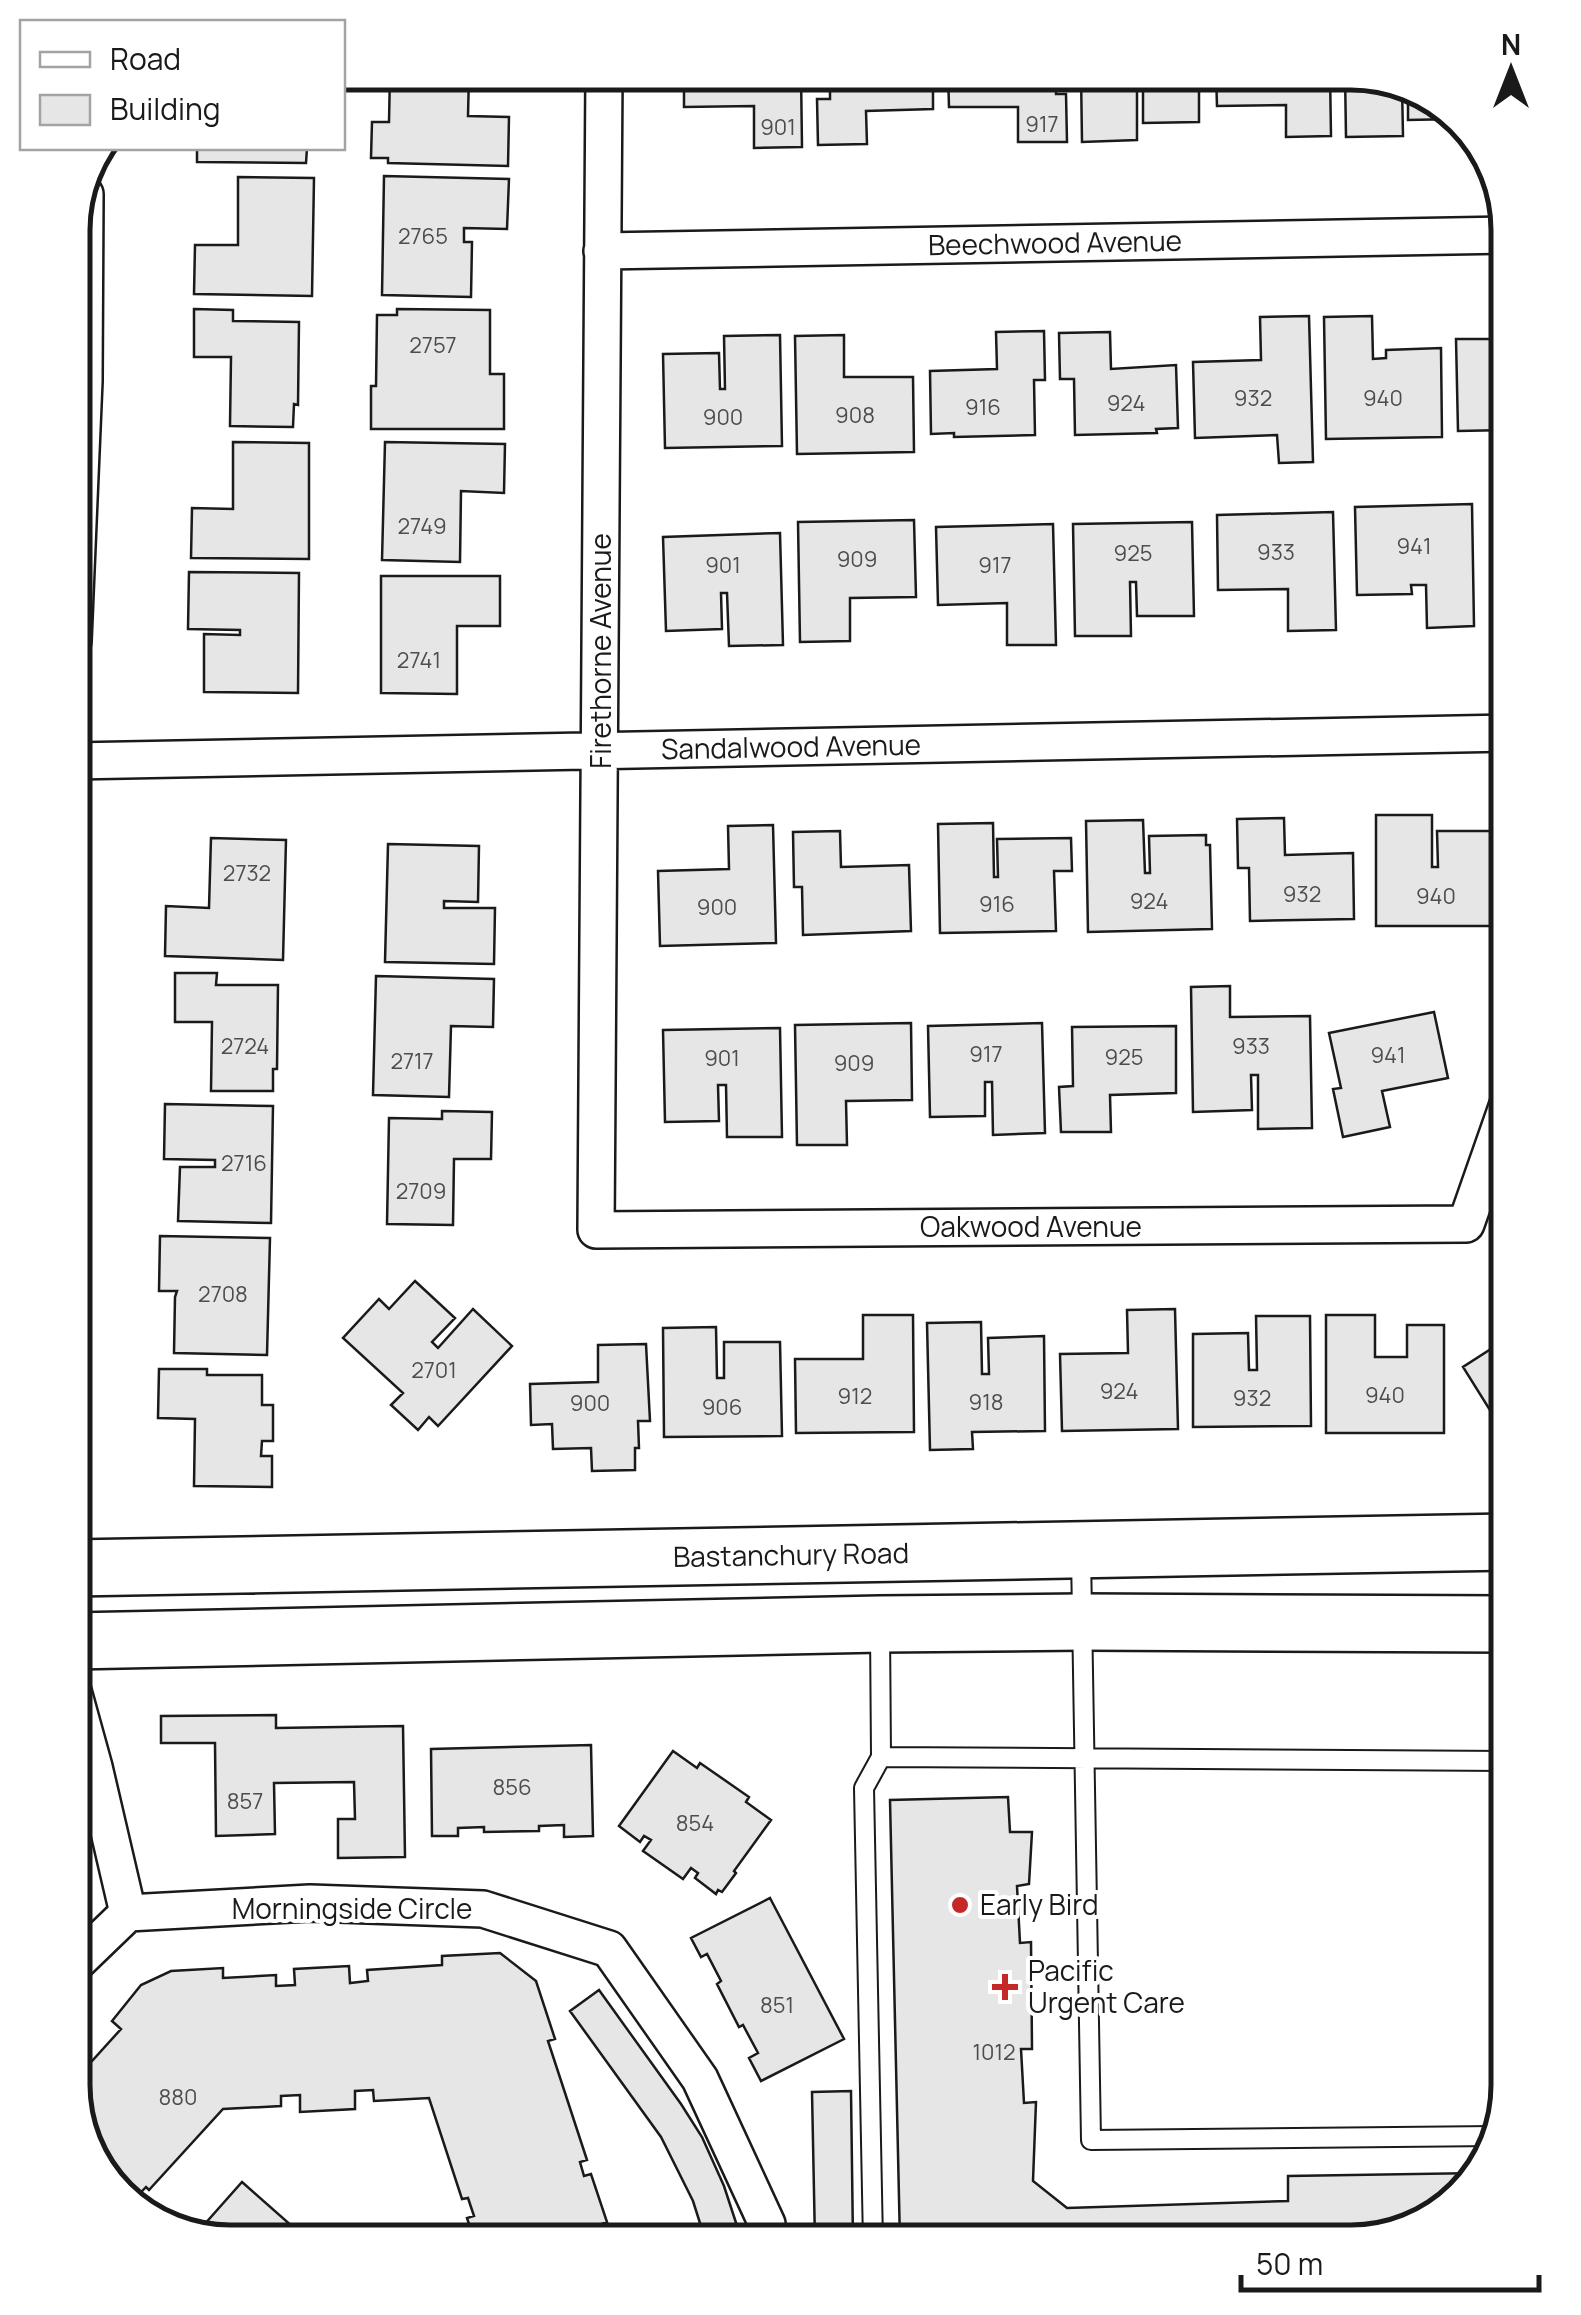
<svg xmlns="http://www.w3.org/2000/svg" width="1581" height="2315" font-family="Manrope,sans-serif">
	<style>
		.building { fill: #e6e6e6; stroke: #1a1a1a; stroke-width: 2.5 }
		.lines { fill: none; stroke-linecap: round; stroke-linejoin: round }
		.service-casing { stroke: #1a1a1a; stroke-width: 22 }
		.minor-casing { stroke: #1a1a1a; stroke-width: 40 }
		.primary-casing { stroke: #1a1a1a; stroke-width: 60 }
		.service { stroke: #fff; stroke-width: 18 }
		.minor { stroke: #fff; stroke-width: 35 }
		.primary { stroke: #fff; stroke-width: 55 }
		.poi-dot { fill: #c62828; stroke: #fff; stroke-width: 4 }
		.labels { text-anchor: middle; stroke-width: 8; stroke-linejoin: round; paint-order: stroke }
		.number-label { font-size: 22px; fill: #4d4d4d }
		.street-label { font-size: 28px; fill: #1a1a1a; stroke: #fff }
		.poi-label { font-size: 28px; fill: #1a1a1a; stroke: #fff; text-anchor: start }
		.rim { fill: none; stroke: #1a1a1a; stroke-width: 5 }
	</style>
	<rect width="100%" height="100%" fill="#fff"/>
	<path class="building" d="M390,73H469L468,116L509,117L508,166L388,163V158H371L372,122H389Z
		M684,73H801L802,147L754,148V106L684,107Z
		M830,73H933V109L866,111L867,144L818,145L817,99H830Z
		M948,73H1056V94H1066L1067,142H1018V107H949Z
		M1081,73H1199V122L1143,123V89H1137V140L1082,142Z
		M1216,73H1330L1331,136L1286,137V105L1217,106Z
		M1345,73H1361L1402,85L1403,136L1346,137Z
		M1408,87L1430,94L1455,119L1408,120Z
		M197,148H307L306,163L197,162Z
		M384,176L509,179L507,229L464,228V242H472L471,297L382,295Z
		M238,177L314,178L312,296L194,294L195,245H238Z
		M194,309L233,310V321L299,322L298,405L294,404L293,427L230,426L231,357H194Z
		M397,309L490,310V374H504V429H371V386H376L377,315H397Z
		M1309,316L1313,462L1279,463L1277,435L1195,438L1193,362L1261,360L1260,317Z
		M1372,316L1373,359L1386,358V350L1441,348L1442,437L1326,439L1324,317Z
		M1044,331L1045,380H1034L1035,435L954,437V433L931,434L930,371L997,369L996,332Z
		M1110,332L1111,369L1176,365L1178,428L1156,429L1157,433L1075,435L1074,379H1060L1059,333Z
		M780,335L782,446L665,448L663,354L719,353L720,389H725L724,336Z
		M844,335V377H913L914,452L797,454L795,336Z
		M1456,339H1508V430L1458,431Z
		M233,442L309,443V559L191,558L192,508L233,509Z
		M385,442L505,444L504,493L461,491L460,562L382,560Z
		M1472,504L1474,626L1427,628L1426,585H1411L1412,594L1357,595L1355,507Z
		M1333,512L1336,630L1288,631V589L1218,590L1217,515Z
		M914,520L916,597L850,598V641L800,642L798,522Z
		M1192,522L1194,616H1137L1136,582H1130L1131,636H1075L1073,524Z
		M1053,524L1056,645H1007V603L938,605L936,527Z
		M1505,524H1508V626H1496V578H1505Z
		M780,533L783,645L729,646L727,593H721L722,629L666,631L663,537Z
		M189,572L299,573L298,693L204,692V634L240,635V630L188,629Z
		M381,576H500V626H457V694L381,693Z
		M1376,815H1432V867H1438L1437,831H1494L1495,926H1376Z
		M1284,818L1285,855L1353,853L1354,919L1250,921L1249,868H1238L1237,819Z
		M1143,820L1145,873H1150L1149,836L1206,835V845H1210L1212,929L1088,932L1086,821Z
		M993,823L994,877H998L997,839L1071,838L1072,871H1054L1056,931L940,933L938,824Z
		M773,825L776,943L660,946L658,871L729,869L728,826Z
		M840,831L841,867L909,865L911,931L803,935L802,887H794L793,832Z
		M211,838L286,840L283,960L165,956L166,906L209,908Z
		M388,844L479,846L478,902L444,901V908H495L494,964L385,962Z
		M175,973H217L216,985H278L277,1069H273V1091H211L212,1022H175Z
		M376,976L494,979L493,1027L451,1026L449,1097L373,1095Z
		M1230,986V1017L1310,1016L1312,1128L1258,1129V1075H1251L1252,1110L1193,1112L1191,987Z
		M1434,1012L1448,1078L1382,1091L1390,1127L1343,1137L1333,1089L1341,1088L1329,1033Z
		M911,1023L912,1100L846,1101L847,1145H797L795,1025Z
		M1042,1023L1045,1133L993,1135L992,1082H985V1116L930,1117L928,1026Z
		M1176,1026V1093L1110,1095L1111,1132H1061L1059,1087L1073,1086L1072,1027Z
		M780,1028L782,1137H727L726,1085H718L719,1121L665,1122L663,1030Z
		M165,1104L273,1106L271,1223L178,1221L180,1167H215V1160L164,1159Z
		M442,1111L492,1112L491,1159H454L453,1225L387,1224L389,1118L442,1119Z
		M160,1236L270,1238L267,1355L174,1353L175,1297L177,1291H159Z
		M415,1281L455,1318L432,1342L438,1348L473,1309L512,1346L438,1426L429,1417L418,1430L391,1405L403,1393L343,1338L379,1299L389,1309Z
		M1175,1309L1178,1429L1062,1431L1060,1354L1128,1353L1127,1310Z
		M863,1315H913L914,1432L796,1433L795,1359H863Z
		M1326,1315H1375V1357H1407V1325H1444V1433H1326Z
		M1256,1316H1310L1311,1426L1193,1427V1334L1248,1333L1249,1370H1257Z
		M981,1322L982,1374H989L988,1338L1044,1336L1045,1431L972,1432L973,1449L930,1450L927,1323Z
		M716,1327L717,1378H724V1342H780L782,1436L664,1437L663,1328Z
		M1508,1338V1439L1463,1367Z
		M646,1344L650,1421H638L639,1448H635V1470L592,1471L591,1448L553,1449L552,1424L531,1425L530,1384L598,1382V1345Z
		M159,1369H207V1375H262V1405H273V1441H262L261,1456H272V1487L194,1486L195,1419L158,1418Z
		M276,1715V1728L403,1726L405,1857L338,1858V1819H355L354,1782L274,1783L275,1834L216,1836L215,1743H161V1716Z
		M591,1745L593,1836L564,1837V1825L539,1826V1831L484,1832V1827L458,1828V1836H432L431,1749Z
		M673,1751L697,1768L700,1763L749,1797L746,1802L771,1820L734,1871L736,1873L722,1892L718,1890L716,1894L695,1878L698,1873L691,1868L683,1879L643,1851L651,1840L644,1836L640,1842L619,1826Z
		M73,1780H78V1810H73Z
		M1008,1797L1010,1832H1032L1029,1884L1017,1886L1020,1943L1031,1942L1032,2049H1021L1024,2103L1036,2102L1033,2181L1067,2208L1288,2201V2176L1478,2173L1429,2222L1351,2242H900L890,1800Z
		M770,1898L844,2039L761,2081L749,2058L758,2053L743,2025L739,2027L717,1984L721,1981L707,1954L701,1957L691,1938Z
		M500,1953L536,1981L555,2039L548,2041L587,2160L580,2162L584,2176L591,2174L607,2222L599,2225L605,2242H475L467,2218L474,2216L468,2198L462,2199L429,2098L374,2101L373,2090L355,2091V2109L300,2112V2095L281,2096V2106L223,2109L149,2190L146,2187L133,2201L139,2206L137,2207L93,2163L73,2082L121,2029L112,2021L141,1985L171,1971L223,1968V1978L276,1975V1986L295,1985L294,1969L349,1966L350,1983L368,1981L367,1970L442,1965V1956Z
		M599,1990L681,2104L702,2137L724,2186L740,2235L716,2242H706L693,2201L661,2137L570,2011Z
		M851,2091L853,2242H815L812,2092Z
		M242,2182L310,2242H220L195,2235Z"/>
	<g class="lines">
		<g class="service-casing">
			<path id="service" d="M1081,1555L1091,2140L1495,2136
				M881,1757L1508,1761
				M873,2242L864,1788L881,1757L880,1628"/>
		</g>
		<g class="minor-casing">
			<path id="minor" d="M604,73L596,1230L1466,1224L1508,1104
				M602,251L1508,235
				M73,641L84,381L85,194
				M73,761L1508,733
				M73,1691L94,1767L128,1913
				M73,1966L128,1913L310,1903L483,1909L609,1949L700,2079L767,2224L768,2242"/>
		</g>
		<g class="primary-casing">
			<path id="primary" d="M73,1568L1508,1542
				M73,1641L880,1624L1082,1622L1508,1624"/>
		</g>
		<use href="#service" class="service"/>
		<use href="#minor" class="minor"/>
		<use href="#primary" class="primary"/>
	</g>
	<g class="poi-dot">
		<circle cx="960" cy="1905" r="10"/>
		<path d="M1000 1972h10v10h10v10h-10v10h-10v-10h-10v-10h10z"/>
	</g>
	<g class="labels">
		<g class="number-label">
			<text x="1042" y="132">917</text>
			<text x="778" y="135">901</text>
			<text x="423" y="244">2765</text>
			<text x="433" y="353">2757</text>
			<text x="1253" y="406">932</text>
			<text x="1383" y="406">940</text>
			<text x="1126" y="411">924</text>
			<text x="983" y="415">916</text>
			<text x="855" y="423">908</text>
			<text x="723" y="425">900</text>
			<text x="422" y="534">2749</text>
			<text x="1414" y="554">941</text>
			<text x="1276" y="560">933</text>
			<text x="1133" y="561">925</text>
			<text x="857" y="567">909</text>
			<text x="723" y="573">901</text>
			<text x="995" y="573">917</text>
			<text x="419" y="668">2741</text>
			<text x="247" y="881">2732</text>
			<text x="1302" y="902">932</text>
			<text x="1436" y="904">940</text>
			<text x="1149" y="909">924</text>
			<text x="997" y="912">916</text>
			<text x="717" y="915">900</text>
			<text x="245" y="1054">2724</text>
			<text x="1251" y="1054">933</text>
			<text x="986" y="1062">917</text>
			<text x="1388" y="1063">941</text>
			<text x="1124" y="1065">925</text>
			<text x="722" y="1066">901</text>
			<text x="412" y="1069">2717</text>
			<text x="854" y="1071">909</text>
			<text x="244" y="1171">2716</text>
			<text x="421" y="1199">2709</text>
			<text x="223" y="1302">2708</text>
			<text x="434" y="1378">2701</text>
			<text x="1119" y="1399">924</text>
			<text x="1385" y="1403">940</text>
			<text x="855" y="1404">912</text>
			<text x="1252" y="1406">932</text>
			<text x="986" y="1410">918</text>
			<text x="590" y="1411">900</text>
			<text x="722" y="1415">906</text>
			<text x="512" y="1795">856</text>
			<text x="245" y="1809">857</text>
			<text x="695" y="1831">854</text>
			<text x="777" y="2013">851</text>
			<text x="994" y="2060">1012</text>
			<text x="178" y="2105">880</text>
		</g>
		<g class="street-label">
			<text transform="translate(1055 243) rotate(-1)" y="10">Beechwood Avenue</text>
			<text transform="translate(601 651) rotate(-90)" y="10">Firethorne Avenue</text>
			<text transform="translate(791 747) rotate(-1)" y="10">Sandalwood Avenue</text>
			<text x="1031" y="1237">Oakwood Avenue</text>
			<text transform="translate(791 1555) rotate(-1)" y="10">Bastanchury Road</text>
			<text x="352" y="1919">Morningside Circle</text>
		</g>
		<g class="poi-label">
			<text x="980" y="1915">Early Bird</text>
			<text x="1028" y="1981">Pacific<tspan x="1028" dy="32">Urgent Care</tspan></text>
		</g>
	</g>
	<path d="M0 0H1581V2315H0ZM230 90H1351A140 140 0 0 1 1491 230V2085A140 140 0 0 1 1351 2225H230A140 140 0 0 1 90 2085V230A140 140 0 0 1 230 90Z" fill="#fff" fill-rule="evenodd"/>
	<path class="rim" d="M230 90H1351A140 140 0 0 1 1491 230V2085A140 140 0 0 1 1351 2225H230A140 140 0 0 1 90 2085V230A140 140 0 0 1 230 90Z"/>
	<rect x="20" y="20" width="325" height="130" fill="#ffffff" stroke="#a3a3a3" stroke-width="2.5"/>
	<rect x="40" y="52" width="50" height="15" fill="#ffffff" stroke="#a3a3a3" stroke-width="2.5"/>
	<text x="110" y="70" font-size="30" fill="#1a1a1a">Road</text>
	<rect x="40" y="95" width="50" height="30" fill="#e6e6e6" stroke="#a3a3a3" stroke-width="2.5"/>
	<text x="110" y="120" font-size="30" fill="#1a1a1a">Building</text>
	<g transform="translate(1511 70)" stroke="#ffffff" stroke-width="8" paint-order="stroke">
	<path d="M0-8L18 38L0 25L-18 38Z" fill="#1a1a1a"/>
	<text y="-15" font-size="28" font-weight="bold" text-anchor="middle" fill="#1a1a1a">N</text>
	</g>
	<path d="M1241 2275v15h298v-15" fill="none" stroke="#1a1a1a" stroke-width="5"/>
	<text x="1256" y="2275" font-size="30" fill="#1a1a1a" stroke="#ffffff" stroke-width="8" paint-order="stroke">50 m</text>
</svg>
